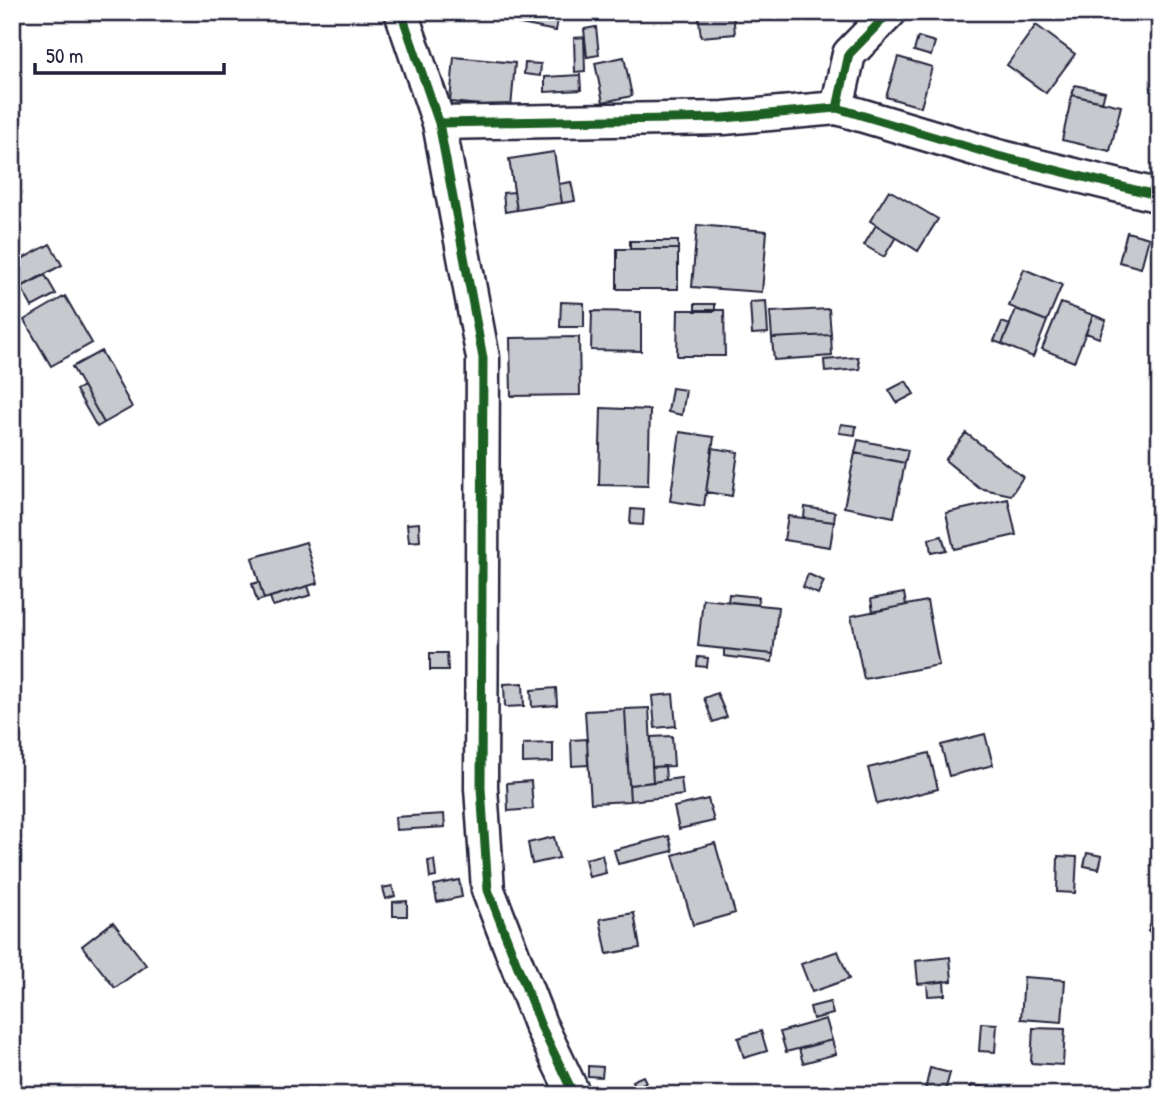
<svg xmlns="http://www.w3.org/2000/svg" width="1172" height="1107" font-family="'Patrick Hand',sans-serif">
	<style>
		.building { fill: #c8c8cf; stroke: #22223b; stroke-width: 2 }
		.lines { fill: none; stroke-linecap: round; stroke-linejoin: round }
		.minor-casing { stroke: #22223b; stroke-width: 37 }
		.minor { stroke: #fff; stroke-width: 32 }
		.cycleway-casing { stroke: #fff; stroke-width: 13 }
		.cycleway { stroke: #1b5e20; stroke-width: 9 }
	</style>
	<rect width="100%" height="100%" fill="#fff"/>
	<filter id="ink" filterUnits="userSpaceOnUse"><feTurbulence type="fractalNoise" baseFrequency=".0143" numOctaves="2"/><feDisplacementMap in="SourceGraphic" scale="14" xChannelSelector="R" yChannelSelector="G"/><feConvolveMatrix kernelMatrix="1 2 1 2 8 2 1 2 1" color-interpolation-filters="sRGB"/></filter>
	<g filter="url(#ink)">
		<path class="building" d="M497,12H559L556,31L495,19Z
			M698,12H733L735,34L701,37Z
			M1036,25L1075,54L1046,93L1007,65Z
			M596,27L599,55L587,57L584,29Z
			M584,37L585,71L575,72L574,38Z
			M918,37L935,42L931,56L914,51Z
			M454,57L515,63L511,108L450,102Z
			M624,57L632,96L603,102L595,63Z
			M898,57L932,67L921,107L886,97Z
			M525,63L541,64L540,76L524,74Z
			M580,75L581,90L545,92V77Z
			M1075,85L1105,92L1102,102L1072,95Z
			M1072,95L1121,106L1110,151L1062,140Z
			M554,152L562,203L517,210L509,159Z
			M571,182L575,201L562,203L559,184Z
			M889,190L938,219L918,251L870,221Z
			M514,192L517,210L505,212L503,193Z
			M697,225L767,231L762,292L692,287Z
			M876,225L896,237L884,257L864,245Z
			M1127,232L1149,238L1141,268L1119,262Z
			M630,241H678V249H630Z
			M50,244L62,265L21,287L12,271V264Z
			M617,249H678V289H617Z
			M1024,269L1062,285L1047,321L1009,306Z
			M45,275L56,294L32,307L21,287Z
			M65,296L92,343L51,366L24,320Z
			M766,301L768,333L752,334L750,302Z
			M561,302L584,303V327H560Z
			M1061,303L1093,315L1074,362L1042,349Z
			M695,304H715V311H695Z
			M829,309L831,335L772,338L770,312Z
			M1016,309L1047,321L1033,357L1002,344Z
			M678,310H724L725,356H677Z
			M592,311L641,312V351L591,350Z
			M1093,315L1106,320L1099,338L1086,333Z
			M1002,322L1010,325L1002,344L994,341Z
			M831,335L832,356L774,360L772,338Z
			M579,337L580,395L511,396L510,338Z
			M101,351L132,407L104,423L72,367Z
			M858,357L860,369L825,372L824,360Z
			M906,381L914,394L897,403L889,390Z
			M83,386L104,423L97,427L76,390Z
			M672,388L686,390L682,415L668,412Z
			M601,408L650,410L648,486L599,485Z
			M841,424L856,426L855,435L839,433Z
			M680,432L714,437L704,506L670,501Z
			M966,433L1023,477L1011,495L979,488L945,460Z
			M858,440L908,450L905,463L855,453Z
			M712,448L738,452L732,496L706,492Z
			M855,453L905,463L894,517L844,507Z
			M1008,499L1016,535L954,549L946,513Z
			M805,507L835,512L834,522L804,518Z
			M631,509L644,510L643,525L630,524Z
			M788,516L834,522L830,547L784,540Z
			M419,523L420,541L409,542L407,524Z
			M942,536L946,550L931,553L929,539Z
			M306,542L318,583L264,599L252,558Z
			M808,574L824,581L818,594L803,587Z
			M259,582L264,599L257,601L252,584Z
			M308,586L311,595L273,606L270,597Z
			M904,593L906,605L873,612L871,599Z
			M729,594L759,597L758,605L728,602Z
			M703,599L778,607L773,654L698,646Z
			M927,601L939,665L864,679L851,616Z
			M724,649L773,654L772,662L724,656Z
			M430,653H447L448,670H430Z
			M698,657L708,658L707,667L697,666Z
			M523,683L524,706L505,707L504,684Z
			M556,688L557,705L532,707L531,690Z
			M717,693L727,717L713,722L704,698Z
			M673,694L676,726L655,728L652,696Z
			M649,708L653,782L629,785L625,709Z
			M625,709L630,801L591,803L585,711Z
			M985,734L993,765L949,776L941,745Z
			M672,736L674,766L652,767L651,737Z
			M587,739L588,765L572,766L571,740Z
			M553,743V762L523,763V744Z
			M929,753L938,789L877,804L868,768Z
			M665,766L666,780L653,782L652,767Z
			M681,778L683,795L630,801L629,785Z
			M531,781L533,809L508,811L507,783Z
			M708,799L714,821L679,829L674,807Z
			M444,814L445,827L396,830L395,817Z
			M669,836L673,851L618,864L614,850Z
			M554,837L559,858L532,864L528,843Z
			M715,843L735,913L693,925L673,855Z
			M1087,853L1102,856L1099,869L1084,866Z
			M602,855L606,873L589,877L585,859Z
			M1058,856L1077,857L1075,893L1057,892Z
			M434,860L436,877L430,878L428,861Z
			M459,880L462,897L437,902L434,885Z
			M392,886L395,896L386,899L383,888Z
			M1160,896V935L1148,931Z
			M407,901V916H393V902Z
			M634,913L640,948L607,954L600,919Z
			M113,922L146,965L115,988L82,946Z
			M838,951L849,979L812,992L801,964Z
			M950,957L952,981L918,984L916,961Z
			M1024,977L1065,980L1062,1022L1021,1019Z
			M944,981L945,995L928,996L927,983Z
			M830,1002L833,1014L813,1019L810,1007Z
			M826,1019L832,1040L786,1052L780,1032Z
			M981,1023L997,1024L995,1052L979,1051Z
			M1033,1028L1065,1029L1063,1065L1031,1063Z
			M761,1031L767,1051L744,1058L738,1038Z
			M832,1040L836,1054L803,1063L799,1049Z
			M588,1066L603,1067L602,1077L588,1076Z
			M930,1068L950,1073L944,1095H924Z
			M643,1076L646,1082L635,1088L632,1081Z
			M971,1085L1004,1090L1003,1095H970Z"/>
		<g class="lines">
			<g class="minor-casing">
				<path id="minor" d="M401,12L439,123L483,358L481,788L488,890L540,1024L574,1095
					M837,108L998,156L1160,196
					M439,123L724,118L837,108L849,54L890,12"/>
			</g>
			<use href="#minor" class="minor"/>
			<g class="cycleway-casing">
				<path id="cycleway" d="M401,12L439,123L483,358L481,788L488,890L540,1024L574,1095
					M837,108L998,156L1160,196
					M439,123L724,118L837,108L849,54L890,12"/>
			</g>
			<use href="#cycleway" class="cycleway"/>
		</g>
	</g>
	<rect width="1172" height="1107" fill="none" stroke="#fff" stroke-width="42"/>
	<rect x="21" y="21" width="1130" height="1065" fill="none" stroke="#22223b" stroke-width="2.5" filter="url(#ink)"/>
	<path d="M35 63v10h189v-10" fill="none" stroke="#22223b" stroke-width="3.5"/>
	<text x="46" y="63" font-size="21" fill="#22223b" stroke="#ffffff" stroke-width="5" paint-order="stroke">50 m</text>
</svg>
